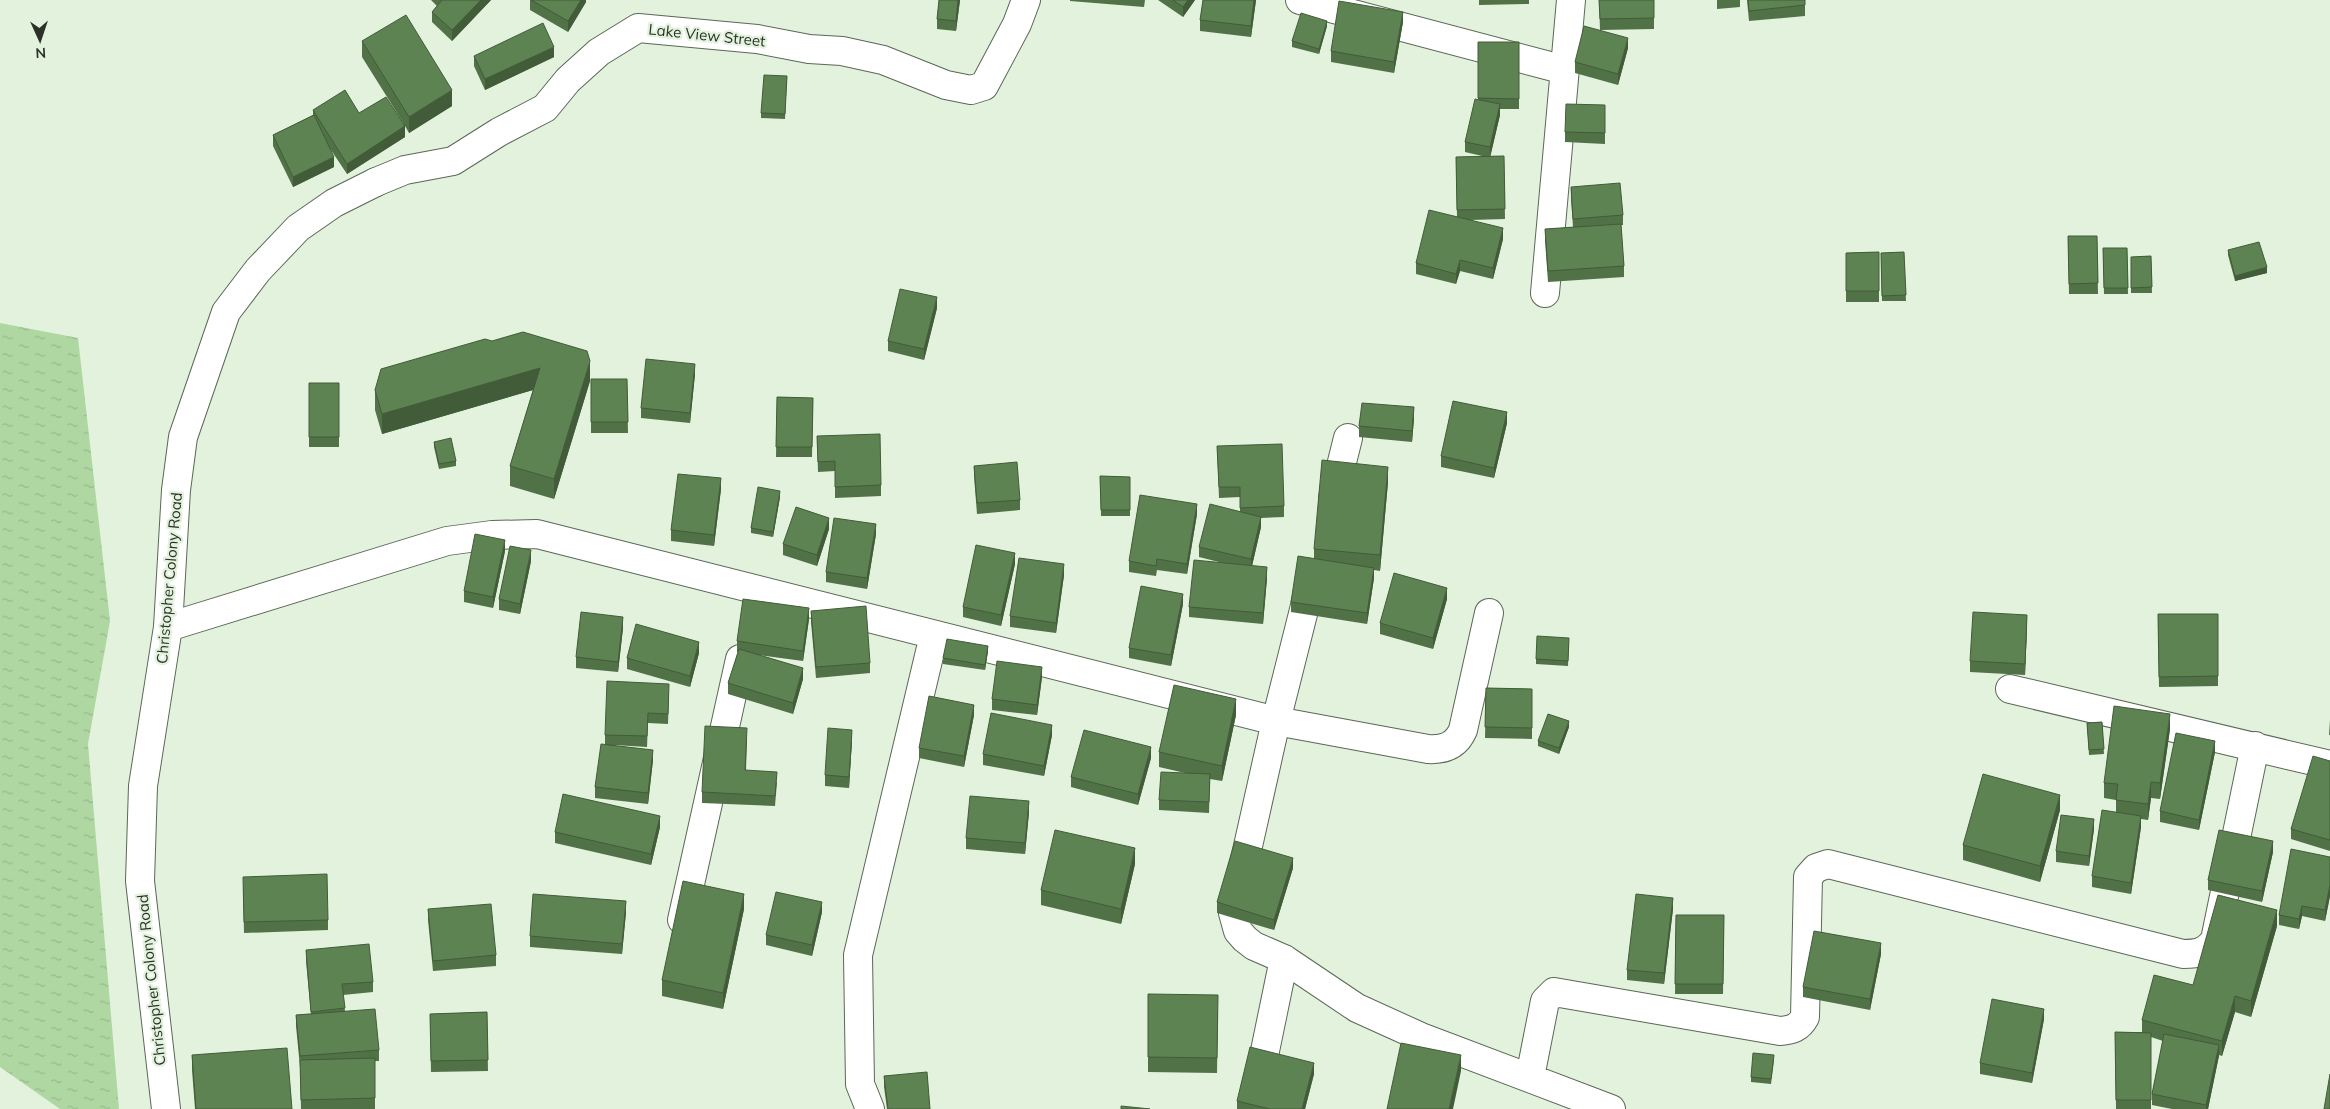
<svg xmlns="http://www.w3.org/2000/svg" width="2330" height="1109" font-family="Mulish,sans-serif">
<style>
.water{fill:url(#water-ripples)}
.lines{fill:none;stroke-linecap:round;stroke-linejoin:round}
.street-casing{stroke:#5a6856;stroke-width:30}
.secondary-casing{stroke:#5a6856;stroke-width:30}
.street{stroke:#fff;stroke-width:28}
.secondary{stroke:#fff;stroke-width:28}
.wall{fill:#517147}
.shaded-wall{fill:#425c39}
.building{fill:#5e8352;stroke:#425c39}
.labels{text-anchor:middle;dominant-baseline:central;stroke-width:4.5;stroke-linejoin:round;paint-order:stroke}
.street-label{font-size:15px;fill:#2b3129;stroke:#e2f2dd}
</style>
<defs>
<pattern id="water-ripples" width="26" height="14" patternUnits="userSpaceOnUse" patternTransform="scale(1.25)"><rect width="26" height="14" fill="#afd7a2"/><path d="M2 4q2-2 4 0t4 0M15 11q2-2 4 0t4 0" fill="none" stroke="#97b98c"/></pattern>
</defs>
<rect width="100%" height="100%" fill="#e2f2dd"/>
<path class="water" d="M0,323L78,338L110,621L88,744L119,1109H60L0,1067Z"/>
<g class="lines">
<defs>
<path id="street" d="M1300,0L1565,70
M376,182L405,170L453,161L499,132L545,108L568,80L599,52L638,28L757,39L809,49L842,51L883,60L946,85L971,90L984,86L1017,24L1026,0
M1545,293L1571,0
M1333,498L1348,438
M1312,578L1276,721L1428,749C1444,750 1456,746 1463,730L1489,613
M168,627L447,541L492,535L537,534L1276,721L1233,913L1238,931L1245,939L1254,946L1284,959L1357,1008L1421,1037L1611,1109
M2010,689L2330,765
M682,920L740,659
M1530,1077L1545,1001L1554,992L1780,1031C1792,1030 1799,1028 1805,1017L1808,877L1816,868L1828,864L2183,954C2198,954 2206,952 2215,940L2255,746
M870,1109L860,1084L858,955L934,635
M1253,1109L1284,959"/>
<path id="secondary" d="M166,1109L140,881L143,786L168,627L176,490L183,437L226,312L258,270L298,228L334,203L376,182"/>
</defs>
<use href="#street" class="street-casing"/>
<use href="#secondary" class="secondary-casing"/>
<use href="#street" class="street"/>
<use href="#secondary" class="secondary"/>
</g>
<path class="wall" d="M431,0H491L452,41L432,22V12L437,6Z
M530,0H586V2L568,32L530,10Z
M939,0H960L956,31L937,29V19Z
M1070,0H1145L1144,7L1070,1Z
M1158,0H1195L1183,17Z
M1203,0H1256L1251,37L1200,31V20Z
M1479,0H1529V4L1479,5Z
M1599,0H1654V29L1600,30Z
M1717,0H1740V7L1717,9Z
M1747,0H1805V16L1749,21Z
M1403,22L1394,73L1331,62V51Z
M1327,26L1319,54L1292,47V41Z
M362,41L452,106L409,133L405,126V137L347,174L329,147L334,167L293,187L273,146V135L313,115V110L404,124L362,57Z
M1478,42H1519V109H1500V115L1490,156H1504L1505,219L1470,220L1503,239L1493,279L1460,271L1456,284L1416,274V263L1457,217L1456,157L1482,156L1465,152V142L1478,99Z
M1628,48L1618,85L1575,73V62Z
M474,56L554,57L485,90L474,66Z
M787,76L785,119L761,118V113Z
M1605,105V144L1565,142V132Z
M1571,187L1623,215V225H1621L1624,266V277L1548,282L1545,240V229L1573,227L1571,198Z
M2068,236H2097L2098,294H2069Z
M2103,248H2127L2128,294H2104Z
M2228,250L2267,273L2235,281L2228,255Z
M1879,252V302H1846V253Z
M1904,252L1906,301H1882L1881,253Z
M2151,256L2152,293H2131V257Z
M937,308L924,360L888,351V341Z
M492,341L590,381L554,499L510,486V466L533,390L382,434L375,410V390Z
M695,374L690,423L641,418V408Z
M591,379H627L628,433H591Z
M309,383H339V447H309Z
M777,397L813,398L812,457H776Z
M1414,418L1412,442L1359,437V426Z
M1507,423L1494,478L1441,467V456Z
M817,436L881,485V496L835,498V471L818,472Z
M434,442L456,461V466L439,469L434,447Z
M1217,446L1284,506V517L1261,518V527L1252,566L1267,578L1263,624L1189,617V607L1223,563L1199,557V547L1240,511V497L1219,498Z
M974,466L1020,500V510L977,514L974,476Z
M1100,476L1130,477V516H1101Z
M1388,482L1380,571L1374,570V578L1367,624L1291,612V602L1314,559V549Z
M721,489L714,546L671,541V530Z
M780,497L773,537L751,533V528Z
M1197,514L1187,574L1157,570L1156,576L1129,572V561Z
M829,529L817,566L783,555V544Z
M876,534L867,589L826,582V572Z
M505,551L493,608L464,602V591Z
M531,561L520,614L499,610V599Z
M1015,564L1001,626L963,617V607Z
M1064,575L1056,633L1010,627V616Z
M1447,599L1433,649L1380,634V623Z
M1183,604L1171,666L1129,658V648Z
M811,611L870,663V673L816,678L811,622Z
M2158,614H2218V686L2159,687Z
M809,619L803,661L758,655L803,679L793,714L728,694V683L738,652H737V641Z
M2027,626L2025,675L1970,672V661Z
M623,628L618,672L576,668V657Z
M1569,643L1568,666L1536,664V659Z
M988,651L985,670L943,664V658Z
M699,653L690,687L627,669V658Z
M1042,677L1037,715L992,710V699Z
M1486,688L1532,689V739L1485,738Z
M669,694L668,724L648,723L647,747L614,745L653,760L648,804L595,798V787L605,744V735Z
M974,715L964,767L919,758V748Z
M1236,715L1222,781L1210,779L1209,813L1159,810V800L1185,773L1159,767V752Z
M2330,720V735H2329Z
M2102,722L2104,754L2089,755L2087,723Z
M1569,727L1559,754L1538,746V741Z
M2170,729L2160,799L2151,798L2148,820L2141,819V827L2131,894L2092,887V876L2116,812V800L2104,798V783Z
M1052,735L1044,776L983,765V754Z
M747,739L746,770L777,782L775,806L702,803V792Z
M852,740L849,788L825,786V775Z
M2215,752L2199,830L2160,822V811Z
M1151,758L1138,805L1071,787V777Z
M2330,761V851L2291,839V829Z
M2060,810L2040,882L1963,860V845Z
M1029,812L1025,854L966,849V838Z
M660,827L651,865L555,843V832Z
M2094,829L2089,866L2056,862V851Z
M2273,852L2262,902L2208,890V880Z
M2330,857V896L2325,921L2302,916L2299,929L2279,925V915Z
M1135,864L1121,924L1041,905V890Z
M1293,868L1274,930L1217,913V902Z
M243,887L328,920V930L244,933Z
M428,909L496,955V966L433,971L428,920Z
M744,909L723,1009L662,996V980Z
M1673,909L1664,984L1627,980V970Z
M626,912L622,954L530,947V936Z
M822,912L812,956L766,945V935Z
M1676,915H1724L1723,994H1675Z
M2277,926L2251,1017L2235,1012L2222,1056L2219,1055L2208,1109H2172L2152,1105V1094L2163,1041L2151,1037V1109H2116L2115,1032H2142V1020L2193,985Z
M306,950L373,982V992L343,995L345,1011L379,1050V1061H375V1109H301L300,1067L296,1026V1015L311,1014L306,961Z
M1881,954L1870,1010L1803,997V987Z
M1148,994L1218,1011L1217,1073L1148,1072Z
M487,1012L488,1071L431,1072L430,1014Z
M2044,1019L2032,1083L1980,1074V1063Z
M192,1055L292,1109H195L192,1070Z
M1774,1060L1771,1084L1751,1082V1077Z
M1314,1074L1305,1109H1237V1101Z
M884,1076L930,1109H887L884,1087Z"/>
<path class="shaded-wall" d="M481,0H491L452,41V30Z
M581,0H586V2L568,32V21Z
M958,0H960L956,31V21Z
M1188,0H1195L1183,17V7Z
M1254,0H1256L1251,37V26Z
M1403,12V22L1394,73V62Z
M1327,21V26L1319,54V49Z
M1628,38V48L1618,85V74Z
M554,47V57L485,90V79Z
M452,90V106L409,133V117Z
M1500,104V115L1490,158V147Z
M405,126V137L347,174V164Z
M334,157V167L293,187V177Z
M1503,228V239L1493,279V268Z
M1460,260V271L1456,284V274Z
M2267,267V273L2235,281V276Z
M937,297V308L924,360V349Z
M590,361V381L554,499V479Z
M695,364V374L690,423V413Z
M540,368V388L382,434V414Z
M1414,407V418L1412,442V431Z
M1507,412V423L1494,478V468Z
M1388,467V482L1380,571V555Z
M721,478V489L714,546V535Z
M780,491V497L773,537V532Z
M1197,504V514L1187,574V564Z
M1261,517V527L1251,570V559Z
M829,518V529L817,566V555Z
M876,524V534L867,589V578Z
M505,540V551L493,608V597Z
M531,550V561L520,614V604Z
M1015,553V564L1001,626V615Z
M1064,564V575L1056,633V623Z
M1267,567V578L1263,624V613Z
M1374,568V578L1367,624V613Z
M1447,588V599L1433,649V638Z
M1183,594V604L1171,666V655Z
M809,608V619L803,661V651Z
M2027,615V626L2025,675V664Z
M623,617V628L618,672V662Z
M699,642V653L690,687V676Z
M988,646V651L985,670V665Z
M1042,667V677L1037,715V705Z
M803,668V679L793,714V703Z
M1236,699V715L1222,781V766Z
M974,705V715L964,767V756Z
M2170,714V729L2160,799V783Z
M1569,721V727L1559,754V748Z
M1052,725V735L1044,776V766Z
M852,730V740L849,788V777Z
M2215,741V752L2199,830V820Z
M1151,747V758L1138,805V794Z
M653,750V760L648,804V793Z
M2151,782V798L2148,820V804Z
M2060,795V810L2040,882V866Z
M1029,801V812L1025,854V843Z
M660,816V827L651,865V854Z
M2141,816V827L2131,894V883Z
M2094,819V829L2089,866V856Z
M2273,841V852L2262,902V891Z
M1135,848V864L1121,924V909Z
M1293,858V868L1274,930V920Z
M2330,885V896L2325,921V910Z
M744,894V909L723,1009V993Z
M1673,898V909L1664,984V973Z
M626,901V912L622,954V944Z
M822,902V912L812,956V945Z
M2302,906V916L2299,929V919Z
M2277,910V926L2251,1017V1001Z
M1881,943V954L1870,1010V999Z
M2235,996V1012L2222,1056V1041Z
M2044,1009V1019L2032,1083V1073Z
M2219,1045V1056L2208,1109H2206V1105Z
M1461,1055V1071L1453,1109H1449Z
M1314,1063V1074L1305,1109H1302Z"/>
<path class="building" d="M442,0H481L452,30L432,12Z
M531,0H581L568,21Z
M939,0H958L956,21L937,19Z
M1173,0H1188L1183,7Z
M1203,0H1254L1251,26L1200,20Z
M1599,0H1654V18L1600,19Z
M1748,0H1805V5L1749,11Z
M1339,1L1403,12L1394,62L1331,51Z
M1301,13L1327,21L1319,49L1292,41Z
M406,15L452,90L409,117L362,41Z
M543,23L554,47L485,79L474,56Z
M1584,26L1628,38L1618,74L1575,62Z
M1478,42H1519V99L1478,98Z
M764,75L787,76L785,114L761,113Z
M345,90L359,113L386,97L405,126L347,164L313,110Z
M1475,99L1500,104L1490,147L1465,142Z
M1566,104L1605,105V133L1565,132Z
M314,115L334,157L293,177L273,135Z
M1504,156L1505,209L1457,210L1456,157Z
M1620,183L1623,215L1573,219L1571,187Z
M1429,210L1503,228L1493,268L1460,260L1456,274L1416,263Z
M1621,224L1624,266L1548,271L1545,229Z
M2068,236H2097L2098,283L2069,284Z
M2259,242L2267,267L2235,276L2228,250Z
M2103,248H2127L2128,288H2104Z
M1879,252V291H1846V253Z
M1904,252L1906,295L1882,296L1881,253Z
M2151,256L2152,287L2131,288V257Z
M900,289L937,297L924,349L888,341Z
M523,332L587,351L590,361L554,479L510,466L540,368L382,414L375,390L381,369L485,339L492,341Z
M646,359L695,364L690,413L641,408Z
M591,379H627L628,422H591Z
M309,383H339V437H309Z
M777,397L813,398L812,447H776Z
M1453,401L1507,412L1494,468L1441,456Z
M1362,403L1414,407L1412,431L1359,426Z
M880,434L881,485L835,487V461L818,462L817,436Z
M451,438L456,461L439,464L434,442Z
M1282,444L1284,506L1240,508V487H1219L1217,446Z
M1322,460L1388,467L1380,555L1314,549Z
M1017,462L1020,500L977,503L974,466Z
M678,474L721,478L714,535L671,530Z
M1100,476L1130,477V510H1101Z
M758,487L780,491L773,532L751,528Z
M1140,495L1197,504L1187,564L1157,559L1156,566L1129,561Z
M1210,504L1261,517L1251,559L1199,547Z
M796,507L829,518L817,555L783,544Z
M834,518L876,524L867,578L826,572Z
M475,534L505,540L493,597L464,591Z
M976,545L1015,553L1001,615L963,607Z
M510,546L531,550L520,604L499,599Z
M1298,556L1374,568L1367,613L1291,602Z
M1019,558L1064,564L1056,623L1010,616Z
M1194,560L1267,567L1263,613L1189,607Z
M1394,573L1447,588L1433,638L1380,623Z
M1141,586L1183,594L1171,655L1129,648Z
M743,599L809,608L803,651L737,641Z
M866,606L870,663L816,667L811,611Z
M581,612L623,617L618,662L576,657Z
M1973,612L2027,615L2025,664L1970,661Z
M2158,614H2218V676L2159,677Z
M636,624L699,642L690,676L627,658Z
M1537,636L1569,638L1568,661L1536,659Z
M947,639L988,646L985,665L943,658Z
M739,649L803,668L793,703L728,683Z
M997,661L1042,667L1037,705L992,699Z
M607,681L669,684L668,714L648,713L647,736L605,735Z
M1174,685L1236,699L1222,766L1159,752Z
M1486,688L1532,689V728L1485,727Z
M929,696L974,705L964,756L919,748Z
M2114,706L2170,714L2160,783L2151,782L2148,804L2116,800L2118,784L2104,783Z
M991,713L1052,725L1044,766L983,754Z
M1548,714L1569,721L1559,748L1538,741Z
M2102,722L2104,749L2089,750L2087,723Z
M705,726L747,728L745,770L777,772L775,796L702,792Z
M828,728L852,730L849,777L825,775Z
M1084,730L1151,747L1138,794L1071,777Z
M2176,733L2215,741L2199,820L2160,811Z
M601,744L653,750L648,793L595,787Z
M2313,756L2330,761V840L2291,829Z
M1161,772L1210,774L1209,802L1159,800Z
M1983,774L2060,795L2040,866L1963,845Z
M563,794L660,816L651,854L555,832Z
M970,796L1029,801L1025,843L966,838Z
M2102,810L2141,816L2131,883L2092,876Z
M2061,815L2094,819L2089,856L2056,851Z
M1055,830L1135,848L1121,909L1041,890Z
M2219,830L2273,841L2262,891L2208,880Z
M1235,841L1293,858L1274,920L1217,902Z
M2291,849L2330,857V885L2325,910L2302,906L2299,919L2279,915Z
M327,874L328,920L244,922L243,877Z
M683,881L744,894L723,993L662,980Z
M776,892L822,902L812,945L766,935Z
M533,894L626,901L622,944L530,936Z
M1636,894L1673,898L1664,973L1627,970Z
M2218,895L2277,910L2251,1001L2235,996L2222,1041L2142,1020L2154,975L2193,985Z
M491,904L496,955L433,961L428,909Z
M1676,915H1724L1723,984H1675Z
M1814,931L1881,943L1870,999L1803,987Z
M369,944L373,982L342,984L345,1008L311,1012L306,950Z
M1148,994L1218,995L1217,1058L1148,1057Z
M1992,999L2044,1009L2032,1073L1980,1063Z
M375,1009L379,1050L300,1056L296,1015Z
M487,1012L488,1060L431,1061L430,1014Z
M2115,1032L2151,1033V1100H2116Z
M2164,1034L2219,1045L2206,1105L2152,1094Z
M1401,1043L1461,1055L1449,1109H1387Z
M1250,1047L1314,1063L1302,1109H1270L1237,1101Z
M287,1048L292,1109H196L192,1055Z
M1753,1053L1774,1055L1771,1079L1751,1077Z
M375,1058V1098L301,1100L300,1060Z
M927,1072L930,1109H888L884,1076Z
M2330,1074V1109H2324Z
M1121,1106L1150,1109H1121Z"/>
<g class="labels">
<g class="street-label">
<text transform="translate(707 35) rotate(6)">Lake View Street</text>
<text transform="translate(169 578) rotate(-85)">Christopher Colony Road</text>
<text transform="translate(151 980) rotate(-96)">Christopher Colony Road</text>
</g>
</g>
<g transform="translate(40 40) rotate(177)" stroke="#e2f2dd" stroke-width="4" paint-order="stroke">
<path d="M0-4L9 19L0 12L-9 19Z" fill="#2b3129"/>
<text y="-8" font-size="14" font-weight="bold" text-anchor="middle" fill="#2b3129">N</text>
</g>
</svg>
